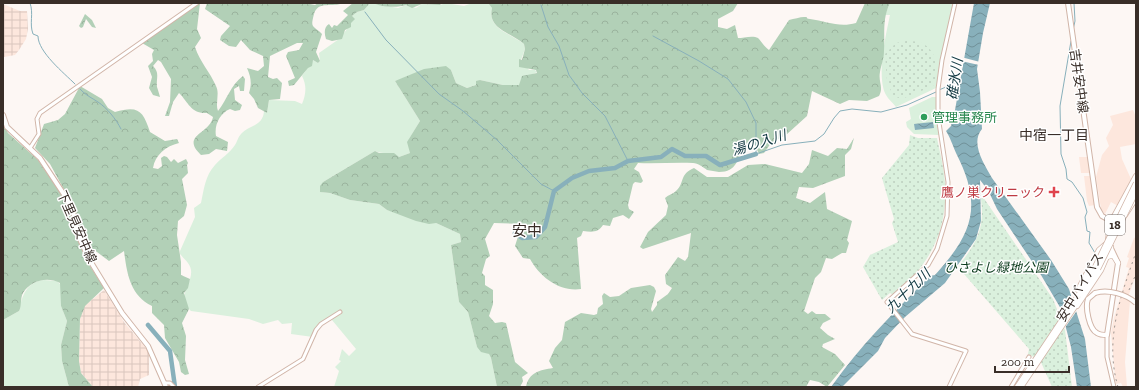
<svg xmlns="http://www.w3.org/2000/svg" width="1139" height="390" font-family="'Zilla Slab','Noto Sans JP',serif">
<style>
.built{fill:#fde7dd}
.industrial{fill:url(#industrial-grid)}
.grass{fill:#daf0dd}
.forest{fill:url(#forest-crowns)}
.park{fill:url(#park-dots)}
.water{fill:url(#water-waves)}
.pier{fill:#fdf7f4}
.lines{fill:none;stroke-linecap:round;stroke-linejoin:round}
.stream{stroke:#88b0bb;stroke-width:1}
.river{stroke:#88b0bb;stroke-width:4.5}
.minor-casing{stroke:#d1b5a8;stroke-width:5}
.major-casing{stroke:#d1b5a8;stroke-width:6}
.highway-casing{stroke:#d1b5a8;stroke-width:6}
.minor{stroke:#fff;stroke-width:3}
.major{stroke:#fff;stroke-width:4}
.highway{stroke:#fff;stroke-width:4.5}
.rail{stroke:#9e9691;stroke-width:1;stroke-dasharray:2 4;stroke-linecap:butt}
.major-bridge-casing{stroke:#d1b5a8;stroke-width:6;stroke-linecap:butt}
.highway-bridge-casing{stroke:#d1b5a8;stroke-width:6;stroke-linecap:butt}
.major-bridge{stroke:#fff;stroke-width:4}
.highway-bridge{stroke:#fff;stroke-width:4.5}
.leisure-dot{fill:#2e9e5b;stroke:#fff;stroke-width:1.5}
.health-dot{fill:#e0444e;stroke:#fff;stroke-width:1.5}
.labels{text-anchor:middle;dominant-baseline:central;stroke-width:3;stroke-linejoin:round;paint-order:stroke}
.shield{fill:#fff;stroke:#746d68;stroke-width:1}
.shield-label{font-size:12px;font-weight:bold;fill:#392e28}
.street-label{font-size:13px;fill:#392e28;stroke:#fff}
.leisure-label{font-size:13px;fill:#27864d;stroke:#fff;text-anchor:start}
.health-label{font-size:13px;fill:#be3a42;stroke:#fff;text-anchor:end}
.park-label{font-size:13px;font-style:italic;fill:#093a1a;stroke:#fff}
.water-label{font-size:14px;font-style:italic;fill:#113841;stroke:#fff}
.neighbourhood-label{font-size:14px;fill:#392e28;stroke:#fff}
.quarter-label{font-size:15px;fill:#392e28;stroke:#fff}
</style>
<defs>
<pattern id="industrial-grid" width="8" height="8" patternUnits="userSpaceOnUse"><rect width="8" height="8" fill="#fde7dd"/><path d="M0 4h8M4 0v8" fill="none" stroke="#dac6be"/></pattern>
<pattern id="forest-crowns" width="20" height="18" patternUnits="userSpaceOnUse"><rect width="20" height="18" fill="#b2d0b7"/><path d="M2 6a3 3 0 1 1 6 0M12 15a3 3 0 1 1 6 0" fill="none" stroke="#9ab39d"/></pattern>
<pattern id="park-dots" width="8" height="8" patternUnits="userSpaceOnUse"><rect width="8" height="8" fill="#daf0dd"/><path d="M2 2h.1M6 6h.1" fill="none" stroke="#bccebe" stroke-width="1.8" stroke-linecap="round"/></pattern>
<pattern id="water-waves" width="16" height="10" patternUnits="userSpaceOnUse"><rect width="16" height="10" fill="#88b0bb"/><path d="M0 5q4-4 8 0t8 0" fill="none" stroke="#709098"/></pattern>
</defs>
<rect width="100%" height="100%" fill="#fdf7f4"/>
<path class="built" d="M1133,110L1136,117V144L1120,147L1122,159L1131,179L1118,206L1111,202L1105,214L1101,209L1096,177L1102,155L1109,146L1106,138L1113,125L1110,116Z
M1079,157H1088L1090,173H1081Z
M1084,176H1091L1095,205L1089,206L1087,201Z
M1136,237V275L1127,300L1130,301L1125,362L1127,387H1123L1121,383L1116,384L1115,377L1111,333L1114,318L1129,268L1126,267L1129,258L1127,257L1134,238Z"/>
<path class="industrial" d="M3,4L20,11H27L28,29L26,39L19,50L15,55L4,57Z
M104,290L124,322L149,352V375L140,379L138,387H93L81,373L79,361L80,319L84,306Z"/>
<path class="grass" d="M370,3L398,8L406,5L416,8L422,4L440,5L446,3L464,6L472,3H488L492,8C487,29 510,33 524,44L525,49L521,60L529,70H535L537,72C530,77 521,73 520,85H503L480,80L476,85L467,88L456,83L451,70L395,81L420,121L409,139L410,153L399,157C389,151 384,155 375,151L323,182L321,192L330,193L350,200L379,204L387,210L436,223L460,234L461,242L451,245L459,302L468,312L477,347L489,354L491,358L497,387H334L339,371L335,367L341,361L339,360L342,349L349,356L356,349L332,320L321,324L315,332L316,337H313L291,334L292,323L282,324L278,320L263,324L249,319L191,311C175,297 193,284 191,270C190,263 184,259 180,254V251L195,217L194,208L201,203C204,189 205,176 215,165C221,158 230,153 235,145C237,142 238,137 241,134C248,125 263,127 264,111L267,113L269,100L295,101L302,104C306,94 307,86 302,76L313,60L318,63L320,61L319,53L339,39L348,28L352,16L357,12L364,10Z
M890,3H953L939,68L936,88L896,107C893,103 888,99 886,95C876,77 886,34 890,15H885Z
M932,97H937L939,135L914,134L907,127L906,122L911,119L909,108Z
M44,280L57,281L61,285V306L67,321L61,345L62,361L69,387H3V320L19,311C22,296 26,282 44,280Z"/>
<path class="forest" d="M198,3H200L197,29L201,38L195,47C200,62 210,72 216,86C220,94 215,103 218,111C228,98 230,86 243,76L245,79L244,91H240L239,86L234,89L235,100L242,105L240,110L235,111L230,109C220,113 214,125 216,136L228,142L227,151L216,149L209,154L201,155C180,135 210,134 213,117L207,113C191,114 189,103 179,93L173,102L169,116H165L170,102L171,79L161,62L158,60L153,66C160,73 156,78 157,87C158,90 159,93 160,97L153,95L149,88L152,77L148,66L153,61L152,54L154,50L142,43Z
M207,3H305L315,5L318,3H343C333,8 318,0 314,14C310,29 313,25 322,34L316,52L320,61L318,63L313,60L312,66L308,68L294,85L289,86L288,81L295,78L286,56L288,52L299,50L303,43H297L270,56L268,77L273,79L277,78L282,83L280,99L269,100L267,113L258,108L254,99L249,93C252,84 251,77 247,68L258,71L264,66L263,56L250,50L241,40L236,47L229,46L220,40L221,36L230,26L205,9Z
M353,3H370L364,10L357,12L352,16L355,19L351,23V27L345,30L342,39L332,41L326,39C324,33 324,27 329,24L332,28L334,25L337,26L348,15L343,11Z
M373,3H442L440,5L422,4L412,8L406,5C398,8 380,7 373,3Z
M488,3H738L733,11L718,19V27L727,29L735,25L738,38C743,38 753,35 758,38C762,42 764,47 769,50L789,20C794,19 800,17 804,17C810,17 804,18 810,19C826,21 839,28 856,23L865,3H890C882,19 885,34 884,51C884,59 881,65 880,72C878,82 884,87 879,96L867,101L849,100L840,104L812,91L807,116L786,135L771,143L764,153L759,154L753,141L743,145C738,159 737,172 719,172C715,171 711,171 707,170C703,167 698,163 693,163C675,162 656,164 638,163L634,169L639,172L643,181L641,183L635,182L633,184L628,205L629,209L634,212L629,219L623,215L613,218L610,226L603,225C598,233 592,232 583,231L581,236L577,238L581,289C559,292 540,277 530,259L523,258L515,246L522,224L494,223L485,239L490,256L486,259L482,273L485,276V285L493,290V304L489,316L495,323L502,322L506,323L515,362L528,373L522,377L523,381L520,387H497L491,358L489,354L481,352L477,347L468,312L459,302L451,245L461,242L460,234L436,223L429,224L416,221L387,210L379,204L350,200L330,193L320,192V186L323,182L375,151L379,153H394L399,157L410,153L407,142L420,121L395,81L424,69L446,66L451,70L456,83L467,88L476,85V81L480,80L503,85H519L522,76L537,73L536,70L519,67V59L522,60L525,49L524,44C510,32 487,29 492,8Z
M85,14L92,20L96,28L92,27L86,19L83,27L81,28L79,26Z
M80,86L102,99L108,108L115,112C139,105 143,111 150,132L165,141L177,139L179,143C166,146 155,155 153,168L158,169L162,166L161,158L164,156L167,157L171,162L174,159L178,163L186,159L188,163L187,165L188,173L182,179L187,205L184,216L178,221L177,235L181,262V275L190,279L188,288L184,293L189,309L182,323L186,336L185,360L189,374L185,375L181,372L179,362L165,338L164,325L152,313V306C130,295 127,274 124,251L109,261L93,249L89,254L80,237L74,208L50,164L35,148L44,124L58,120L65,114Z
M3,123L8,133L38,160L69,205L77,238L87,261L104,288L85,306L80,319L79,361L81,373L93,387H69L62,361L61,345L67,321L61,306L60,283C47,276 30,281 23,293C20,298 22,306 19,311L3,320Z
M854,138L851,149L845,155V176L813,188L799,187L796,198L810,203L825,192L827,209L852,221L847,240L849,243L846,253H842L832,259L826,258L821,272L815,278L804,311L808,314L812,311L816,314H825L831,319L823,323L820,328L828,335L835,339L823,344L822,347L835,354L845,365L827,387L819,382L810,380L806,387H526C529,372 540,370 553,368L549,361L555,348L562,340L565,322L581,313L594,315L597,314L598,308L603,304L602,296L604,293L610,297L619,296L631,288L650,285L654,287L656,291L651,309L652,312L657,305V302L668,294L672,288L666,284L665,275L678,257L685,261L688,257L691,233L643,249L640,247L648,232L666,215L668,206L665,198C668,195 673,194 676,191C685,183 679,174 694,168L707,177H728L748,165L765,164L802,173L809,164L812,150L828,156L837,148L847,149Z"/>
<path class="park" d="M906,41C910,41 915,41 919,42C937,48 941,71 933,86L902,99L893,96L887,81L885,54L896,43Z
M910,135L918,138H937C940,153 944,168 945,183C948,231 930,265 893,295L890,293L882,300L863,267L870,255L898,242L892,223L894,219L882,178L909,145Z
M983,197L1053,299L1065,330L1072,387H1052L1040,360L1028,354L1029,349L964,274L959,265C977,243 985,227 981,199Z"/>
<path class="water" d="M974,3H990L983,33L977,69L980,92L982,129C970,143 984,164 992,178L1051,260L1069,289L1085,339L1091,387H1077L1071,347L1061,309L1041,275L997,209L988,190L980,180L981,221L976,239L945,283L905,317L885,338L878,351L842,387H831C860,346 895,311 930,276L935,275C973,233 983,206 956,153C953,146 950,137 946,131L951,126L955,110Z
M933,122L934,128L915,130L914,124Z"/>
<path class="pier" d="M961,57L980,62L979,65L961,61Z
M1073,293L1078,309L1064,329L1060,313Z"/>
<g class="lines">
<path class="stream" d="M30,3C34,14 29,23 33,34L38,36C38,52 64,73 75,84
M541,5L548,27L559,46L569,75L582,93L605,116L628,161
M365,12L386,40L439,94L463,111L497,140L541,184L554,191
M1073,30L1075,21L1074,3
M653,36L699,61L728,79L746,102L756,123V154L782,145L815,141L824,134L834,118L840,111L852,109L881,112L907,105L936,92
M1071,41L1060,106L1061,154L1066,169L1067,179L1072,182L1083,198L1087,212L1085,217L1087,231L1090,232L1089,243L1095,253
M80,89C85,95 92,98 98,102C107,108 116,119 121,129
M939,90L960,81"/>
<path class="river" d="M515,233L522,238L536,237L545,227L554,191L572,178L589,171L615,168L628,161L661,157L672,149L685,156H706L720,165L756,154
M148,325L170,351L175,387"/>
<defs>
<path id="minor" d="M30,148L39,134L37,119L40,113L197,3
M1107,335V357L1114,387
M165,383H170L174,387
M258,387L303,359L316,330L321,324L340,312
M949,387L966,351L912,334L887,302L928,265L937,249L947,216L948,182L938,116V89L942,60L955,3
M1011,387L1029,357"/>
<path id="major" d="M1068,3L1097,207L1102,216L1113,222L1109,233L1108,240
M3,115L7,127L40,158L65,196L73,212L79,237L89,259L122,313L148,346L166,387
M1095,293L1088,299C1085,307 1089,329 1097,333C1100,335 1104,335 1107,335L1118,263L1110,246"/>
<path id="highway" d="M1125,215L1136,198
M1111,222L1136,176
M1107,257L1113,255L1118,263
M1078,290L1099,250L1106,244
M1082,295L1098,269
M1077,306L1101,270L1111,247
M1017,387L1078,296L1095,267
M1021,387L1078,302"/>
</defs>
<use href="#minor" class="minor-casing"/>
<use href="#major" class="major-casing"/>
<use href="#highway" class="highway-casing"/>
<use href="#minor" class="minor"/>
<use href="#major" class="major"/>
<use href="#highway" class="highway"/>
<path class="rail" d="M1129,290L1136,274
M1118,387C1104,339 1121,296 1136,252"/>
<defs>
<path id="major-bridge" d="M1095,293C1108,289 1126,294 1136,303"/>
<path id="highway-bridge" d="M1095,267L1136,183
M1098,269L1136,192"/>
</defs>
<use href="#major-bridge" class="major-bridge-casing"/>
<use href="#highway-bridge" class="highway-bridge-casing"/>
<use href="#major-bridge" class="major-bridge"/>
<use href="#highway-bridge" class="highway-bridge"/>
</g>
<circle class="leisure-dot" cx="924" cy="117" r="4"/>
<path class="health-dot" d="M1052 186h4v4h4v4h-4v4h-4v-4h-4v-4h4z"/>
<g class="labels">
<rect class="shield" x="1105" y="215" width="20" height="20" rx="3"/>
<g class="shield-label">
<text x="1115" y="225">18</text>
</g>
<g class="street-label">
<text transform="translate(1079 81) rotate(82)">吉井安中線</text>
<text transform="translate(77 227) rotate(66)">下里見安中線</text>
<text transform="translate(1080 287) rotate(-59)">安中バイパス</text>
</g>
<g class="leisure-label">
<text x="932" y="117">管理事務所</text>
</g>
<g class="health-label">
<text x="1045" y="192">鷹ノ巣クリニック</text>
</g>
<g class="park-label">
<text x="996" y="267">ひさよし緑地公園</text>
</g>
<g class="water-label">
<text transform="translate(955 79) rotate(-82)">碓氷川</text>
<text transform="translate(759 143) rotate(-17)">湯の入川</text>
<text transform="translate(908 291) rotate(-44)">九十九川</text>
</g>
<g class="neighbourhood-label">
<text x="1054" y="135">中宿一丁目</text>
</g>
<g class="quarter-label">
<text x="527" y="231">安中</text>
</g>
</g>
<rect width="1139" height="390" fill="none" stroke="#392e28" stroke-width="8"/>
<path d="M995 366v6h74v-6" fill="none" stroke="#392e28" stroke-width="2"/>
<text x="1001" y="366" font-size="12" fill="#392e28" stroke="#ffffff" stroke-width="3" paint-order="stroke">200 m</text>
</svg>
